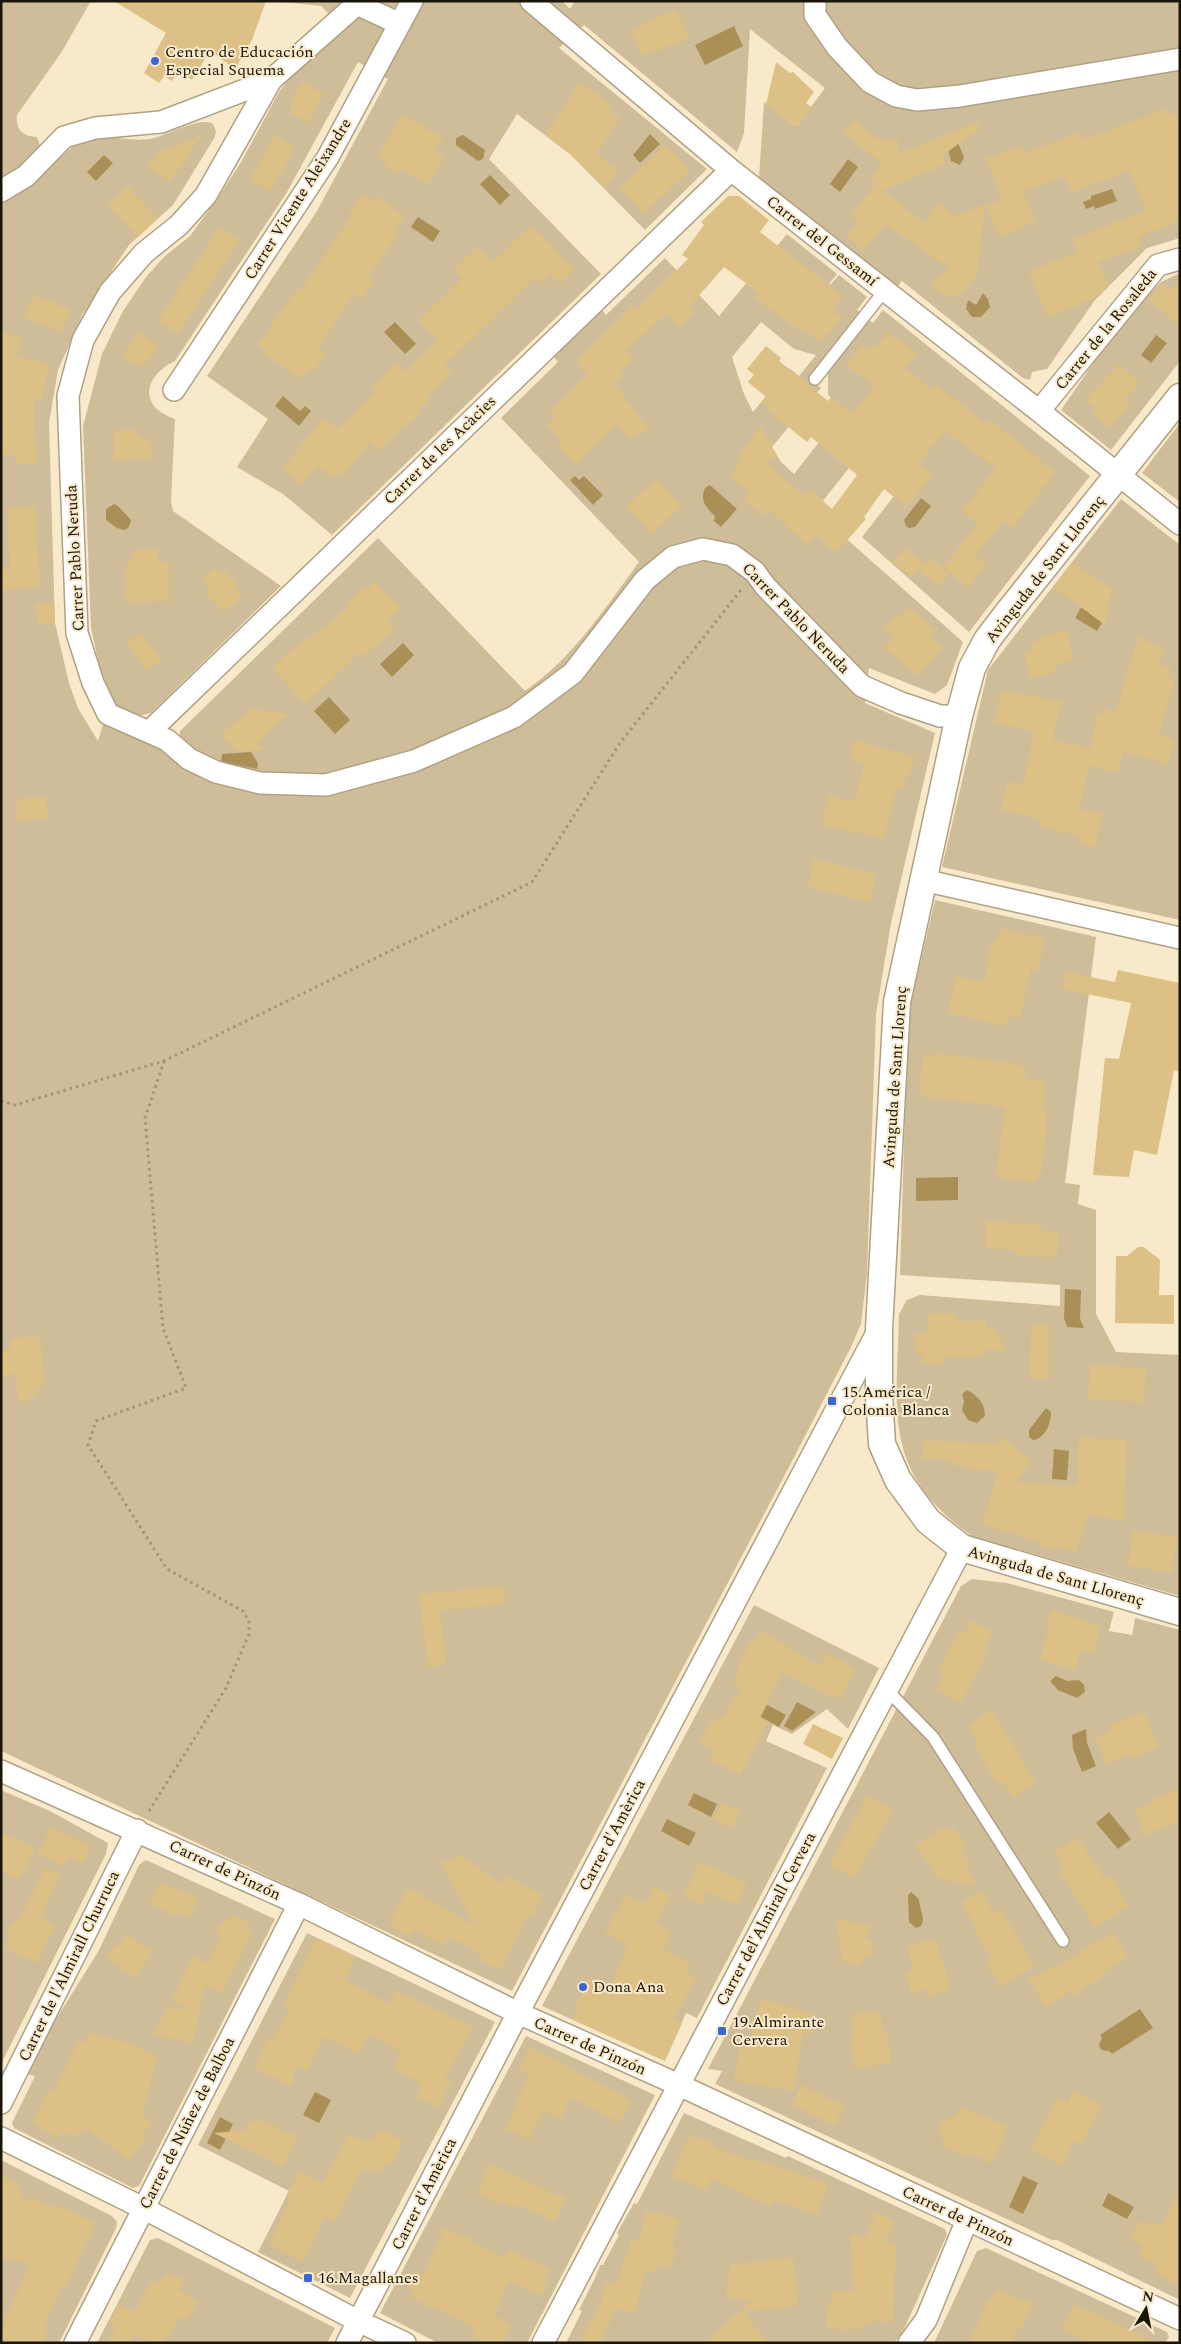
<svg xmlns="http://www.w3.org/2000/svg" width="1181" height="2344" font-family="Spectral,serif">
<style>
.green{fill:#cfbd99;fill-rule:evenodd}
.water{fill:#aa9056}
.building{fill:#dcc085}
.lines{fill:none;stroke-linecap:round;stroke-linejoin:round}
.service-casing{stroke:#afa183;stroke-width:14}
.minor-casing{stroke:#afa183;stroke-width:24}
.tertiary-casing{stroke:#afa183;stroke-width:29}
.path{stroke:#9f947c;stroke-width:3;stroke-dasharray:2.5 4;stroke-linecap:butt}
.service{stroke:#fff;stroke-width:11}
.minor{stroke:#fff;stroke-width:21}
.tertiary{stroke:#fff;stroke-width:26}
.poi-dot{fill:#3c65d6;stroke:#f8e9ca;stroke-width:2}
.labels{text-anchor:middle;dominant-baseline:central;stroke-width:4;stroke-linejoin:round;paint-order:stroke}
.poi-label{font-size:16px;fill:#1a1509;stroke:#f8e9ca;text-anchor:start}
.street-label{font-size:16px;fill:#1a1509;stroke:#f8e9ca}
</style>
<rect width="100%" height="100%" fill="#f8e9ca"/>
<path class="green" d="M1,1H91L61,53L17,115C15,129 23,137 37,137L48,168C61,159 72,143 88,139C109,134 130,142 150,139C167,136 199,116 213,124L216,131L215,137L173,205L129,245L83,314L58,370L49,423L55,623L69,683L78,708L98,741L105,718L180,741V731L378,538L525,691C573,658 605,608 639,562L501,418L558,362L554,357L602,310L606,315L665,258L719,316L787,234L837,274L829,284L830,285L839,275L867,297L857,310L861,313L811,380L821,388L772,447L781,462L794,474L845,409L828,395V366L867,319L873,323L883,310L1090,476L969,632L862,537L919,464L878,431L815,511L963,642L947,685L935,694L869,668L865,703L935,733L891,923L876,1014L867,1273L861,1324L851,1347L790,1465L512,1991L1,1751ZM761,322L794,349L816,355L799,376L789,368L753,412L744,394L732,357Z
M275,1H562L570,9L575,1H1180V238L1147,248L1095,300L1047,369L1032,372L1030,380L1023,378L902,281L893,292L759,178L764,102L796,127L825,88L750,29L744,133L737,152L584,25L559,48L707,169L645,230L571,155L517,114L489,159L601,274L332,535L283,494L237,467L268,419L207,376L317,211L388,79L358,62L287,192L175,361C143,376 138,407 175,419L171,502L173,511L281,586L151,713L134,717L117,709L100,670L91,627L83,426L102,354L123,311L146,277L164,257L190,236L219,196L240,164L279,92L295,71L345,30L321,6Z
M1180,273V361L1111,450L1061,410L1121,323L1161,282Z
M1180,423V502L1142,473Z
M1121,499L1180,545V920L942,867L988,670Z
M935,900L1096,937L1065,1183L1080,1185L1078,1204L1096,1210V1314L1116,1352L1180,1355V1596L972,1536C881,1472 897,1413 899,1314L907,1300L920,1295L1060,1306V1285L900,1275L908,1015Z
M972,1579L1007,1583L1114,1612L1109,1631L1132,1635L1135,1618L1180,1630V2300L1057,2240H1052L715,2084L722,2071L708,2069L961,1586Z
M754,1605L879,1668L848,1729L827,1709L792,1734L773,1725L766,1741L827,1768L697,2018L686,2013L665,2061L542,2006Z
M1,1790L50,1811L108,1843L106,1854L1,2064Z
M146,1860L275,1919L139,2186L133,2188L14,2128L12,2123L35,2076L21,2073L46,2023L53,2024L98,1952L139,1865Z
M307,1933L495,2022L350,2298L258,2252L289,2191L198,2145Z
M526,2036L655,2095L527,2343H438L380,2313Z
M684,2113L786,2158L788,2156L945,2229L947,2235L903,2331L894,2343H566L582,2311L579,2310L595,2278L600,2265H603L619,2235L617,2233L634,2203L637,2204Z
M1,2160L112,2216L117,2222L116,2228L59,2343H1Z
M158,2238L335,2328L327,2343H97L150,2240Z
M986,2248L1167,2332L1169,2337L1165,2343H934L977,2251Z"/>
<path class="water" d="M734,26L743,46L705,65L695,45Z
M650,134L660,144L640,163L633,155Z
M463,135L485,150L483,159L478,161L456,145V138Z
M956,138L964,157L960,165L951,161L948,149Z
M104,155L113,163L96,181L87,172Z
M848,159L858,167L840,192L830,184Z
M490,175L510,195L500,205L480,184Z
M1112,189L1117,201L1095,209L1094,206L1086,209L1083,202L1091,199V196Z
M418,217L440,231L433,242L411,227Z
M983,293L988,299L990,307L981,317H972L966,309L968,300L976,305Z
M395,322L416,344L405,354L384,332Z
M1156,335L1167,343L1151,363L1141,355Z
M283,396L300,411L305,406L311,411L299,426L275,406Z
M575,476L579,480L584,476L603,495L593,505L570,480Z
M710,485L737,509L721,527L714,521L715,516C705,507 700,500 705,488Z
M921,498L931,506L915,527L909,528L906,526L904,520Z
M114,504L118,506L131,520L129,527L125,530L117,528L106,520V509Z
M1082,606L1104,619L1097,631L1075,618Z
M403,643L414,655L392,677L380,664Z
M329,697L350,720L335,734L314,711Z
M251,752L258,763L257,769L221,762L222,754Z
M958,1177V1200L916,1201V1178Z
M1065,1289L1081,1290L1080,1319L1084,1328L1067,1327L1064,1318Z
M967,1390C978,1396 985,1403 985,1416L977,1423L968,1420L962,1410L964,1401L962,1394Z
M1046,1408L1051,1412C1051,1423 1045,1439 1033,1440L1029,1437V1430Z
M1054,1449L1069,1451L1067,1480L1052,1479Z
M1056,1676L1067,1681L1079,1680L1084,1685L1085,1692L1077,1698L1058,1690L1050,1681Z
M762,1702L786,1715L779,1727L756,1714Z
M797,1702L816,1712L792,1731L784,1726Z
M1086,1729L1087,1743L1096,1766L1082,1772L1073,1749L1072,1735Z
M694,1793L717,1804L711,1817L688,1805Z
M1109,1812L1131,1839L1118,1849L1096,1823Z
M667,1819L696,1833L689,1846L661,1831Z
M911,1892L919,1899C919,1908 926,1918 921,1926L916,1928L909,1922L908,1895Z
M1140,2009L1153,2028L1112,2054L1109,2051L1101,2050L1099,2044L1102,2038L1100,2035Z
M315,2092L331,2100L319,2123L303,2115Z
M220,2117L233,2124L220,2150L207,2143Z
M1023,2176L1038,2183L1023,2214L1009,2207Z
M1108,2193L1134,2207L1127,2219L1102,2206Z"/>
<path class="building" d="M114,1H266L252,40L235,69L210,51L192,80L178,71L172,81L164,76L159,83L144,73L166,33Z
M676,10L689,38L643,56L631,30Z
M776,62L790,73L793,72L814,92L806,103L811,107L796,127L766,104Z
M303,82L324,94L308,123L290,113L291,101Z
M580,83L612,104L608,110L620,118L597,154L617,171L604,188L571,155L546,135Z
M1165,109L1167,115L1175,112L1180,124V215L1171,225L1139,236L1143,246L1099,261L1109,286L1099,296L1048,317L1029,272L1077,252L1072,239L1146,211L1130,170L1071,193L1064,176L1023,191L1035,222L999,237L986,205L1002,200L986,159L1022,145L1025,153L1081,132L1084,140Z
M403,115L443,138L435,151L445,157L428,185L402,169L399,174L384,166L386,162L377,156Z
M854,119L882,142L898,139V154L977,122L980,129L943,155L946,164L883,190L869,179L882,163L844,133Z
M275,134L295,148L271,191L250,180Z
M200,137L171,181L148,166L157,152Z
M665,145L690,170L645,213L620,188Z
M875,184L924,223L939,201L953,216L985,205L977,276L957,297L944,295L931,284L949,268L885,224L864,251L847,237L858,222L851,216Z
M128,187L158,218L138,237L108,206Z
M362,194L373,201L376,196L405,216L395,231L398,233L368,278L374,281L362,299L354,294L318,348L326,354L314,371L309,368L302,379L265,354L267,351L258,345L298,288L301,290L352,215L349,212Z
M728,196H739L769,220L760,232L843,296L832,310L842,318L821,343L804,329L802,333L755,298L759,293L724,267L689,307L695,312L680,327L667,313L626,351L634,359L620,372L623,375L614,383L649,430L631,438L618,424L576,464L557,445L562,441L547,425L555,418L549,412L588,375L576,362L634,305L637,309L688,259L682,255L704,225L701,222Z
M532,225L575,270L560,284L550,274L542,283L536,277L444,366L452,374L428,397L430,399L419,410L421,413L408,426L405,424L379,451L370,442L343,475L339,472L333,478L318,466L302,485L282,469L324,417L337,429L376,392L371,387L397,363L406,372L438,341L418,321L462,279L453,270L477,247L493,262Z
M220,227L240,240L178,334L158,321Z
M1180,280V327L1149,299L1163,283L1170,290Z
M34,294L70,310L61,332L24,317Z
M1,331L23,339L16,356L50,364L41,400L34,399L36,464H17V455L3,456Z
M138,332L158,345L143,367L121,358Z
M888,332L917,353L906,368L932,391L936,385L987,424L990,420L1055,472L1013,528L1003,521L975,556L987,564L969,588L943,567L978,524L962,511L996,468L945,431L919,463L933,474L907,507L884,489L864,517L866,519L836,553L816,535L808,546L769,509L763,516L744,501L750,493L730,476L739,465V454L761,426L777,456L766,462L804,496L810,489L832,509L857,475L811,437L807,442L767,410L769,407L762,401L766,397L748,382L754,375L747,369L766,346L781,358L779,361L828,401L831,397L852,414L875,386L847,366L862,345L869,350L873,345L876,347Z
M1119,364L1140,383L1125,399L1131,405L1109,429L1091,411L1094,408L1085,400Z
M138,430L139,437H145L151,442V458L114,460L113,431Z
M656,479L681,506L652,534L626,506Z
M35,507L40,585L1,591V569L10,568L7,508Z
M905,548L923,564L911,578L893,561Z
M135,550H158V562H169V601L125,602V568Z
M930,558L949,573L939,586L919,572Z
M1072,563L1112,588L1105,625L1054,587Z
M215,567L221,574L224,571L239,586L235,589L243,596L224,612L206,595L211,590L201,580Z
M375,582L400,608L388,620L395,628L364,656L360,652L306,704L272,668L297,645L306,638L308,640L322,627L324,630L349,606L347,604L365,586L368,589Z
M54,603L55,623L38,624L36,604Z
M908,607L937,631L931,638L943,647L919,676L884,648L893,637L883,630L895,614L899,618Z
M1067,631L1074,660L1054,665L1056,672L1030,678L1024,653L1032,651L1030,643L1042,640L1041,637Z
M141,633L162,660L146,671L127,642Z
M1139,636L1163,651L1159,664L1171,668L1168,678L1175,680L1159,735L1175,740L1167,764L1123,751L1118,772L1089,766L1079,809L1102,814L1095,847L1078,843L1080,836L1039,826L1041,819L1001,809L1008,782L1023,785L1034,731L994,723L1001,690L1061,702L1053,740L1091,748L1097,714L1101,715L1102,708L1115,713Z
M251,709L288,714L257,743L264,750L237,752L221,735Z
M854,740L915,757L910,775L907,774L903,789L897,787L884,839L822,824L829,796L854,802L865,763L850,759Z
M46,797L48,818L17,820L16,799Z
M814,859L876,874L870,902L808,887Z
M1000,928L1045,939L1038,971L1031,969L1020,1019L1008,1016L1006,1026L948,1013L956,976L985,982L989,946L997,940Z
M1118,970L1180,983V1072L1174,1070L1157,1155L1134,1150L1129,1177L1093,1175L1105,1058L1119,1059L1131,1003L1062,989L1065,972L1115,982Z
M934,1053L1019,1064V1066L1026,1067L1025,1079L1046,1082L1042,1110L1047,1111L1045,1125H1047L1041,1175L1038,1174L1037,1182L996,1177L1005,1107L919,1096L923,1054L934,1056Z
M986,1221L1041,1225V1231L1058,1232L1057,1257L1016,1255V1250L985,1248Z
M1138,1247H1144L1160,1260L1159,1295H1174V1324L1115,1323L1116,1256H1127Z
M928,1313L957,1314V1321H986V1328L995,1329L1006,1350H985V1357H944V1364L924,1363V1354H915V1333H927Z
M1031,1325H1049V1378H1030Z
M40,1335L44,1380L41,1388L29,1400L18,1402L15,1374L1,1377V1355L11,1346V1339Z
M1090,1365L1146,1368L1144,1402L1088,1399Z
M999,1436L1031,1461L1015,1482L1077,1486L1079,1438L1127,1440L1124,1522L1088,1514L1077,1552L1058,1547L1057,1550L1040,1545L1041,1542L982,1525L998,1471L967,1469V1466L952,1465V1460L922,1458L924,1440L999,1444Z
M1133,1531L1177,1537L1172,1572L1128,1566Z
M504,1586L506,1604L440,1610L446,1664L428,1667L419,1594Z
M1052,1609L1100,1627L1093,1653L1081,1650L1075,1670L1040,1660L1049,1628L1047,1625Z
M971,1621L993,1632L983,1650L988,1652L961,1702L936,1689L943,1676L938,1672L959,1632L964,1635Z
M761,1631L820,1666L826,1653L856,1669L841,1697L837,1695L834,1699L783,1673L760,1718L768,1722L740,1775L709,1759L714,1750L700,1743L712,1720L716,1723L720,1715L723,1717L741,1688L733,1683L738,1675L736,1674L739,1667H737L749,1645L754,1639L756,1641Z
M991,1710L1036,1783L1013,1797L1003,1782L997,1783L974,1744L978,1742L968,1725Z
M1144,1712L1158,1747L1133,1758L1130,1754L1106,1764L1095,1737L1110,1731L1108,1726Z
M813,1724L843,1738L832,1759L803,1744Z
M1180,1788V1821L1145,1835L1135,1810L1154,1802L1153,1799Z
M867,1796L893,1810L855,1878L830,1865Z
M722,1802L741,1811L732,1828L713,1819Z
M946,1826L948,1830L953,1827L967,1847L961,1850L972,1865L966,1868L977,1885L939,1879L916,1845Z
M51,1827L91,1846L83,1863L69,1857L64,1867L38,1854Z
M1,1832L36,1848L19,1880L1,1871Z
M1077,1837L1105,1880L1110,1875L1129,1906L1095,1927L1059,1871L1064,1868L1054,1852Z
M459,1855L503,1884L507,1876L543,1895L533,1915L529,1913L500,1970L478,1959L481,1954L449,1937L444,1946L415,1930L408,1936L391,1927L393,1923L391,1921L408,1888L475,1925L441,1864Z
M699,1862L747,1883L737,1905L707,1891L702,1905L684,1897Z
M46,1868L60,1875L40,1918L55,1926L37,1963L6,1948L10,1925L20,1918Z
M161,1882L198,1898L189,1918L178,1912L176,1916L149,1903Z
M655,1887L671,1896L656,1923L672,1932L663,1950L691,1963L686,1972L696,1978L674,2019L682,2023L665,2061L573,2020L577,2011L574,2010L589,1977L609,1987L627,1950L624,1949L626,1944L605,1933L626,1894L645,1904Z
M981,1891L994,1913L1000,1909L1035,1965L1001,1987L986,1964L992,1960L974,1931L977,1929L961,1903Z
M233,1915L250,1923L247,1929L253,1932L222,1994L205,1986L193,2043L153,2035L168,2007L188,2010L172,2000L194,1956L207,1963L221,1937L216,1929Z
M836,1919L869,1926L866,1938L871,1939L873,1958L863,1956L861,1965L842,1961Z
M1113,1932L1128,1957L1102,1973L1104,1976L1074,1996L1071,1991L1046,2007L1028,1978L1059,1965Z
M126,1934L153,1951L136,1978L106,1959L116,1944L119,1945Z
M316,1938L356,1957L345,1980L390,2004L396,1991L473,2027L445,2078L451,2081L438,2108L416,2097L422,2084L393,2069L401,2052L369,2034L359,2054L324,2037L307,2071L297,2065L291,2086L254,2068L269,2037L273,2039L290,2008L284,2005Z
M935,1939L951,1989L929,1997L926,1989L912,1994L905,1972L914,1969L907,1947Z
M762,1999L815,2015L812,2035L803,2033L794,2091L734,2080L741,2036L750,2038Z
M880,2011L883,2031H887L891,2063L854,2068L850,2038L854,2037L850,2015Z
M88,2033L126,2042L157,2057L143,2116L152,2122L143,2134L147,2137L129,2161L87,2128L85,2132L81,2130L76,2138L63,2132L60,2138L32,2124L49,2089L54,2092L79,2041L85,2044Z
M529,2047L569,2066L568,2068L632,2100L620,2123L571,2097L561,2119L543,2111L530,2140L506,2129L529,2075L518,2070Z
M801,2085L844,2106L834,2125L792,2105Z
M1073,2091L1101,2105L1081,2145L1074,2141L1061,2165L1031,2150L1057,2097L1068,2103Z
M961,2106L1008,2127L991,2163L968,2152L966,2157L942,2146L944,2142L939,2133L941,2123L957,2115Z
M260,2119L297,2137L283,2167L214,2133L246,2130L251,2120L257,2123Z
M379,2129L403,2141L392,2163L384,2165L380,2172L372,2168L370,2172L363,2168L335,2221L325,2216L304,2261L269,2245L291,2198L286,2196L300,2171L323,2183L349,2134L367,2143L370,2138L373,2140Z
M690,2134L715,2144L714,2147L753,2162L754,2159L828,2183L818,2215L775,2200L772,2206L711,2179L706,2190L672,2176Z
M490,2164L549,2191L548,2193L567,2196L555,2221L517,2204L515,2208L500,2200L498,2204L477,2194Z
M1,2174L17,2183L25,2202L34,2198L57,2209L59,2205L96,2223L65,2287L62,2286L44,2324L49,2326L41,2343H1V2329L30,2263L1,2258Z
M1180,2191V2286L1154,2272L1158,2266L1138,2254L1142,2246L1129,2239L1139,2221L1147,2225L1150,2220L1161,2226Z
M646,2211L679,2219L672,2250L677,2251L670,2268L658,2265L655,2273L645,2271L636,2313L617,2309L600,2343H580L602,2301L605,2282L616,2285L632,2239L639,2241Z
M877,2212L895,2221L886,2240L896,2244L893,2322L871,2321V2325L862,2324V2329L852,2328L851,2330L826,2328L827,2304L831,2305V2291H853L850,2234L866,2237Z
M445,2228L469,2239L504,2259L508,2250L550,2269L544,2282L547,2285L541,2296L509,2281L494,2316L512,2324L503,2343H487L472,2336L476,2328L412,2298L414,2294L409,2291L417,2272L423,2275Z
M793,2257L798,2305L742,2312L769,2343H706L752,2300L726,2297L730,2265Z
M170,2273L184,2280L179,2290L197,2302L188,2320L181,2317L162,2343H155L134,2334L129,2343H108L116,2326L110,2324L118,2305L135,2312L151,2281L156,2283Z
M997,2289L1032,2304L1021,2329L1018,2328L1011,2343H969L989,2300L992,2301Z
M1074,2304L1099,2315L1158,2343H1091L1062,2330Z"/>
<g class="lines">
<defs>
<path id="service" d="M815,379L885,290
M887,1690L933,1737L1063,1941"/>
<path id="minor" d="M531,1L731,170L1039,411L1180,524
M815,1V15L837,47L870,82L896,96L917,100L960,96L1180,59
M271,80L206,195L179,225L144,253L110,292L83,340L68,396L77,633L93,683L108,714L167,740L189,759L216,772L260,783L326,785L414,761L514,717L573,673L645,580L673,557L703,549L732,555L755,572L765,586L862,686L901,703L940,716H959
M1,191L26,176L64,137L95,128L161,122L271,80L357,4L400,24
M174,390L328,157L412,1
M1039,411L1158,265L1180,259
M150,731L731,170
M923,880L1180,938
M1,1771L299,1904L518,2013L679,2085L1180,2319
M1,2103L137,1830
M1,2138L143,2208L358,2321L405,2343
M75,2343L299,1904
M347,2343L518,2013L879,1329
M543,2343L962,1548
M909,2343L926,2320L967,2220"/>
<path id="tertiary" d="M1180,397L1006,615L987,640L972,668L959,716L897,1002L879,1329V1395L882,1444L898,1480L928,1521L962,1548L1180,1612"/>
</defs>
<use href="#service" class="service-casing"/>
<use href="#minor" class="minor-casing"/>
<use href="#tertiary" class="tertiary-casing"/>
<path class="path" d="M1,1101L15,1105L164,1061L532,882L620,743L741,590
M149,1811L226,1688L249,1634V1621L243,1611L167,1569L88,1445L96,1421L186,1388L163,1328L145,1118L164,1061"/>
<use href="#service" class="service"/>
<use href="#minor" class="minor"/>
<use href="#tertiary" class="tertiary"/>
</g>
<g class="poi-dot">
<circle cx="155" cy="61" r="5"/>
<rect x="827" y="1396" width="10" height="10" rx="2.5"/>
<circle cx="583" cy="1987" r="5"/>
<rect x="717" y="2026" width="10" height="10" rx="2.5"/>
<rect x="303" y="2273" width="10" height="10" rx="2.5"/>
</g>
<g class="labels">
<g class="poi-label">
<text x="165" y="52">Centro de Educación<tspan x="165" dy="18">Especial Squema</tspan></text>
<text x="842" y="1392">15.América /<tspan x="842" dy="18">Colonia Blanca</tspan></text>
<text x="593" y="1987">Dona Ana</text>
<text x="732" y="2022">19.Almirante<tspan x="732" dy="18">Cervera</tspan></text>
<text x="318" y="2278">16.Magallanes</text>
</g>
<g class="street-label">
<text transform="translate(298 199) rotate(-58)">Carrer Vicente Aleixandre</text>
<text transform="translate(822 241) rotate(38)">Carrer del Gessamí</text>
<text transform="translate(1106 329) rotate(-51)">Carrer de la Rosaleda</text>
<text transform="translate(440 450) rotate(-44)">Carrer de les Acàcies</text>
<text transform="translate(75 558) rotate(-93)">Carrer Pablo Neruda</text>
<text transform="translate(1045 569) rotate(-52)">Avinguda de Sant Llorenç</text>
<text transform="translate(796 618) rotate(46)">Carrer Pablo Neruda</text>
<text transform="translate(895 1077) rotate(-86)">Avinguda de Sant Llorenç</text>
<text transform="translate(1056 1576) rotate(16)">Avinguda de Sant Llorenç</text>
<text transform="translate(612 1835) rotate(-62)">Carrer d'Amèrica</text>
<text transform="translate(225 1870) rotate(25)">Carrer de Pinzón</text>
<text transform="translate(766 1919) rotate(-62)">Carrer del'Almirall Cervera</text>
<text transform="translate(69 1966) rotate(-64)">Carrer de l'Almirall Churruca</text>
<text transform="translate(590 2046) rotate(24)">Carrer de Pinzón</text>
<text transform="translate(187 2123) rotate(-63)">Carrer de Núñez de Balboa</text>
<text transform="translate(424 2194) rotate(-63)">Carrer d'Amèrica</text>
<text transform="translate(958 2216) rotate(25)">Carrer de Pinzón</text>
</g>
</g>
<rect width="1181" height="2344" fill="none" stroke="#1a1509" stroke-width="5"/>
<g transform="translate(1146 2309) rotate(10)" stroke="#f8e9ca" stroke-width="4" paint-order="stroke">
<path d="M0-4L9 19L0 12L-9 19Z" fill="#1a1509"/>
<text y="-8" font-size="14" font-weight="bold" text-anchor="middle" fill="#1a1509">N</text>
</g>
</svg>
